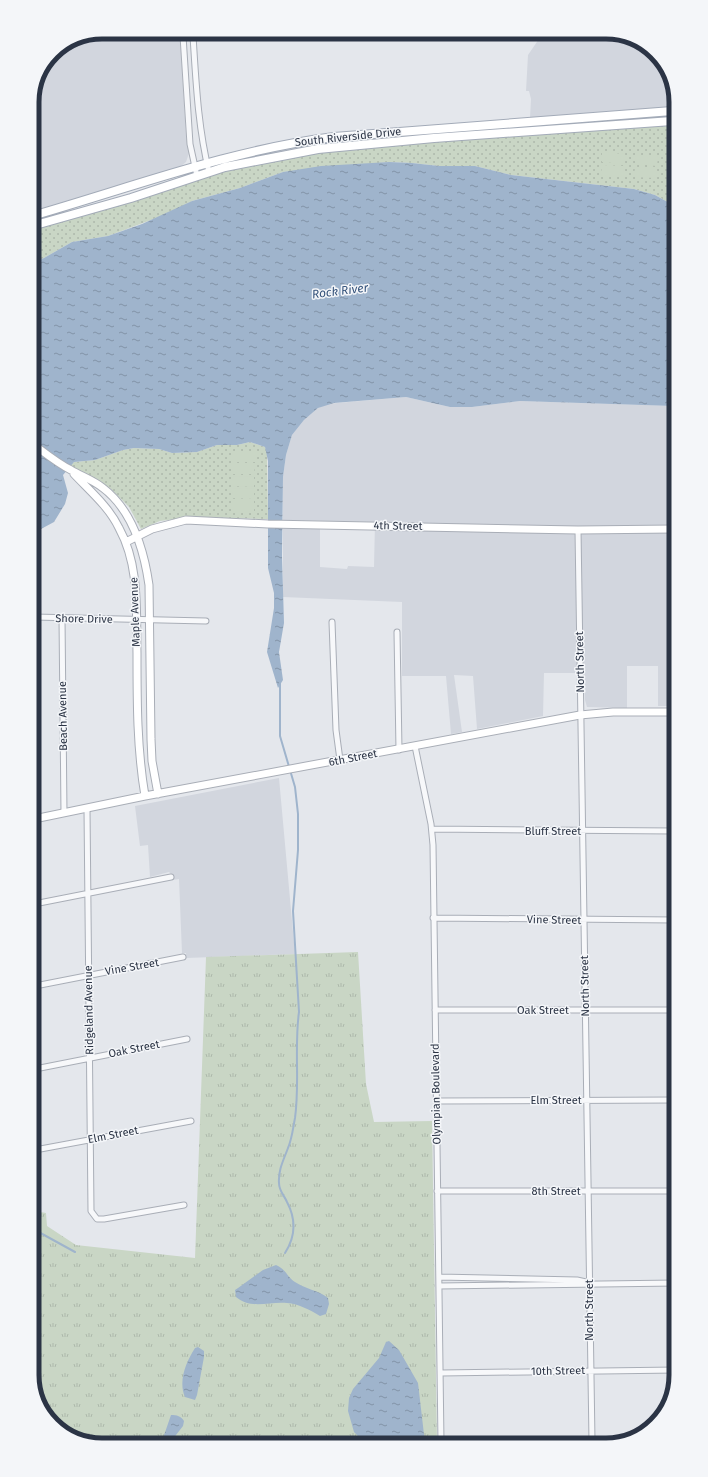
<svg xmlns="http://www.w3.org/2000/svg" width="708" height="1477" font-family="'Fira Sans',sans-serif">
<style>
.built{fill:#d2d6de}
.grass{fill:url(#grass-tufts)}
.park{fill:url(#park-dots)}
.pitch{fill:#c9d6c5}
.water{fill:url(#water-ripples)}
.lines{fill:none;stroke-linecap:round;stroke-linejoin:round}
.stream{stroke:#9fb4cc;stroke-width:2}
.street-casing{stroke:#a9aeb7;stroke-width:7}
.secondary-casing{stroke:#a9aeb7;stroke-width:9}
.primary-casing{stroke:#a3abb8;stroke-width:10}
.street{stroke:#f7f8fa;stroke-width:5}
.secondary{stroke:#fff;stroke-width:7}
.primary{stroke:#fff;stroke-width:8}
.labels{text-anchor:middle;dominant-baseline:central;stroke-width:3;stroke-linejoin:round;paint-order:stroke}
.street-label{font-size:11px;fill:#2b3445;stroke:#f4f6f9}
.water-label{font-size:12px;font-style:italic;fill:#34527a;stroke:#f4f6f9}
.rim{fill:none;stroke:#2b3445;stroke-width:5}
</style>
<defs>
<pattern id="grass-tufts" width="24" height="20" patternUnits="userSpaceOnUse"><rect width="24" height="20" fill="#c9d6c5"/><path d="M3 7l-1-3M5 7V3M7 7l1-3M15 17l-1-3M17 17v-4M19 17l1-3" fill="none" stroke="#adb8ab"/></pattern>
<pattern id="park-dots" width="8" height="8" patternUnits="userSpaceOnUse"><rect width="8" height="8" fill="#c9d6c5"/><path d="M2 2h.1M6 6h.1" fill="none" stroke="#adb8ab" stroke-width="1.8" stroke-linecap="round"/></pattern>
<pattern id="water-ripples" width="26" height="14" patternUnits="userSpaceOnUse"><rect width="26" height="14" fill="#9fb4cc"/><path d="M2 4q2-2 4 0t4 0M15 11q2-2 4 0t4 0" fill="none" stroke="#8293a7"/></pattern>
</defs>
<rect width="100%" height="100%" fill="#e4e7ec"/>
<path class="built" d="M611,32L649,47L672,79V107L530,118L531,99L529,91H526L528,55L543,33Z
M180,36L186,135L189,153L186,162L180,167L32,212V98L53,52L75,37Z
M406,397L450,407H472L520,401L673,406L674,665H671V706H658V666H627V708L587,707L585,700L584,673H544L543,716L477,729L473,676L454,675L462,732L451,734L446,676H402V602L283,597V529H320V567L347,569L348,566L374,567L375,522L283,520V477L286,455L292,435L304,420L318,408L326,404Z
M279,778L295,954L186,958V953H182L179,879L172,880L171,874L169,872L150,877L148,845L140,846L135,806Z"/>
<path class="grass" d="M358,952L366,1084L374,1122L432,1121L437,1443L97,1445L60,1431L36,1398L35,1211L46,1213L47,1226L76,1245L195,1258L206,957Z"/>
<path class="park" d="M672,125L673,205L655,195L634,189L511,175L475,166H439L412,163L389,162L283,172L240,188L192,201L167,214L108,236L72,242L44,258L33,263V230L233,169L295,156L342,149Z
M250,442L265,447L267,451L268,519L193,517L160,521L141,529L129,507L111,489L70,465L74,462L95,460L123,450L134,448L159,449L172,453L197,452L217,445H237Z"/>
<path class="pitch" d="M602,152L624,154V164L602,162Z
M636,155L658,156L657,166L635,164Z
M602,165L624,166L623,176L601,175Z
M635,167L657,168L656,178L634,177Z
M233,452H255V462H233Z
M233,464H255L254,474H233Z
M233,476L254,477V487L233,486Z
M233,488L254,489V499L232,498Z
M232,501H254V511H232Z"/>
<path class="water" d="M389,162L412,163L439,166H475L511,175L634,189L655,195L673,205V406L520,401L472,407H450L406,397L334,403L318,408L304,420L292,435L286,455L283,477L282,556L284,623L279,652L283,680L278,688L267,652L274,608V593L268,568V461L265,447L250,442L237,445H217L197,452L172,453L159,449L134,448L123,450L95,460L74,462L63,475L68,493L65,504L54,522L41,529L33,536V263L44,258L72,242L108,236L142,224L192,201L240,188L283,172L321,166Z
M276,1265C286,1269 287,1277 295,1282C305,1289 318,1290 328,1298L329,1304L326,1314L320,1316C310,1310 299,1304 287,1303C270,1301 251,1310 236,1297L235,1290L238,1288L263,1270Z
M389,1341L399,1350L418,1383L425,1443H374L359,1437L354,1432L348,1411L349,1398L353,1389L379,1358L386,1342Z
M198,1347L204,1351V1357L197,1395L195,1400L185,1397C178,1381 186,1362 195,1348Z
M171,1415C177,1415 181,1416 184,1421L183,1426L169,1444H161Z"/>
<g class="lines">
<path class="stream" d="M280,682V736L295,787L298,814V850L293,911L299,1012C294,1047 300,1083 295,1118C293,1128 292,1139 288,1148C284,1159 278,1170 279,1183C279,1191 284,1195 287,1202C296,1219 296,1236 285,1253
M35,1230L75,1252"/>
<defs>
<path id="street" d="M183,36L190,144L197,176
M193,36C196,82 198,127 209,172
M578,530L592,1441
M34,617L206,621
M62,618L64,813
M332,622L336,730L340,760
M397,632L399,750
M415,746L431,824L433,845L441,1442
M87,809L91,1211L97,1219H104L184,1205
M432,829L674,831
M34,904L171,877
M433,918L675,920
M35,986L183,957
M435,1010H675
M35,1069L187,1039
M437,1101L675,1100
M35,1150L191,1121
M437,1191H675
M439,1277L577,1280L586,1282
M439,1286L676,1283
M441,1373L676,1370"/>
<path id="secondary" d="M33,444C45,453 57,463 71,470C81,476 93,480 103,488C132,510 144,550 149,585L151,739L152,761L158,794
M74,474C90,491 109,507 119,528C140,566 136,611 137,653C137,702 137,749 145,796
M126,542L152,529L186,520L268,524L578,530L674,529
M34,819L145,796L580,715L613,712H674"/>
<path id="primary" d="M32,216C133,187 230,150 334,137L672,111
M32,226L131,198L225,167L318,149L434,138L672,121"/>
</defs>
<use href="#street" class="street-casing"/>
<use href="#secondary" class="secondary-casing"/>
<use href="#primary" class="primary-casing"/>
<use href="#street" class="street"/>
<use href="#secondary" class="secondary"/>
<use href="#primary" class="primary"/>
</g>
<g class="labels">
<g class="street-label">
<text transform="translate(348 137) rotate(-6)">South Riverside Drive</text>
<text transform="translate(398 526) rotate(1)">4th Street</text>
<text transform="translate(135 612) rotate(-92)">Maple Avenue</text>
<text transform="translate(84 619) rotate(1)">Shore Drive</text>
<text transform="translate(580 662) rotate(-91)">North Street</text>
<text transform="translate(63 716) rotate(-91)">Beach Avenue</text>
<text transform="translate(353 758) rotate(-11)">6th Street</text>
<text x="553" y="831">Bluff Street</text>
<text transform="translate(554 920) rotate(1)">Vine Street</text>
<text transform="translate(132 967) rotate(-10)">Vine Street</text>
<text transform="translate(585 986) rotate(-91)">North Street</text>
<text transform="translate(89 1010) rotate(-91)">Ridgeland Avenue</text>
<text x="543" y="1010">Oak Street</text>
<text transform="translate(134 1049) rotate(-11)">Oak Street</text>
<text transform="translate(436 1094) rotate(-91)">Olympian Boulevard</text>
<text x="556" y="1100">Elm Street</text>
<text transform="translate(113 1135) rotate(-11)">Elm Street</text>
<text x="556" y="1191">8th Street</text>
<text transform="translate(589 1310) rotate(-90)">North Street</text>
<text transform="translate(558 1371) rotate(-1)">10th Street</text>
</g>
<g class="water-label">
<text transform="translate(340 291) rotate(-7)">Rock River</text>
</g>
</g>
<path d="M0 0H708V1477H0ZM102 39H606A63 63 0 0 1 669 102V1375A63 63 0 0 1 606 1438H102A63 63 0 0 1 39 1375V102A63 63 0 0 1 102 39Z" fill="#f4f6f9" fill-rule="evenodd"/>
<path class="rim" d="M102 39H606A63 63 0 0 1 669 102V1375A63 63 0 0 1 606 1438H102A63 63 0 0 1 39 1375V102A63 63 0 0 1 102 39Z"/>
</svg>
